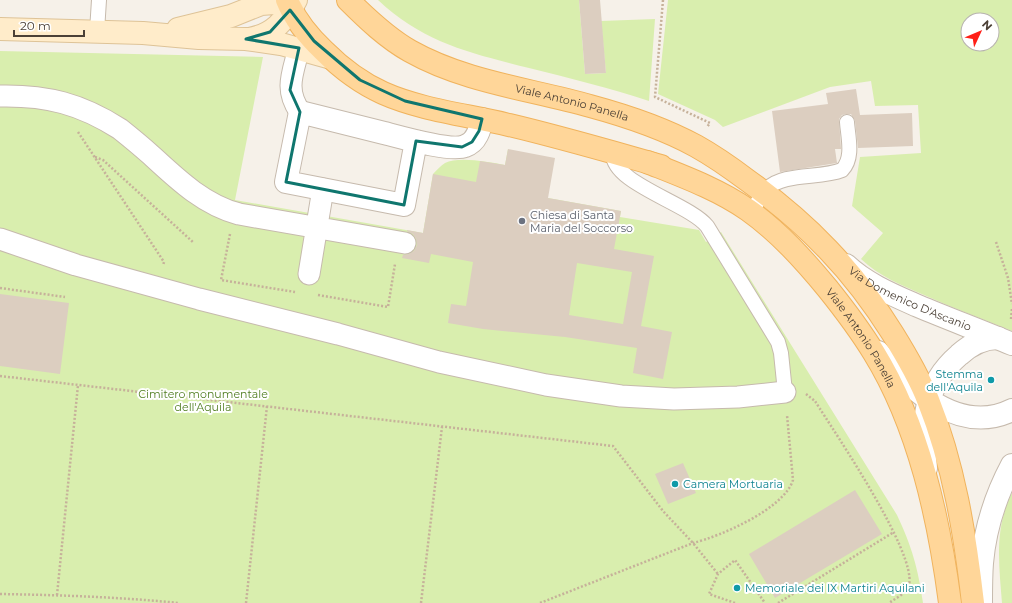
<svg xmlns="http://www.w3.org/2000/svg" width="1012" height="603" font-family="Montserrat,sans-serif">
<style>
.green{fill:#d9eeae;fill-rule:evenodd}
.building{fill:#dccec0;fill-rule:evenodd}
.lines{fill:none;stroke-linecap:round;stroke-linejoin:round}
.service-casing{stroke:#c6baad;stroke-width:16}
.pedestrian-casing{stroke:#c6baad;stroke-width:23}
.minor-casing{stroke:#c6baad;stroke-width:24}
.secondary-casing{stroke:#dec397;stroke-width:24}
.primary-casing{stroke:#f0b35d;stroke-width:24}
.path{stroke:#c6b19a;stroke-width:2.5;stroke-dasharray:2 2;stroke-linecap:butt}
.service{stroke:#fff;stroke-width:14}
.pedestrian{stroke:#fff;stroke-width:21}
.minor{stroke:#fff;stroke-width:22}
.secondary{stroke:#ffecca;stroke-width:22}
.primary{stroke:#ffd699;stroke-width:22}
.marked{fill:none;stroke:#0f766e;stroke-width:3;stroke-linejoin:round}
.worship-dot{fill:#6b7280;stroke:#fff;stroke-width:1.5}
.culture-dot{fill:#0f9aa8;stroke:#fff;stroke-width:1.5}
.labels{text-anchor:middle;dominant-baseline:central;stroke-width:4;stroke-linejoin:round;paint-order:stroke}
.street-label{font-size:11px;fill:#4b4036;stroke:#fff}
.worship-label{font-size:11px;fill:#5b616d;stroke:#fff;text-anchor:start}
.culture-label{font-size:11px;fill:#0d838f;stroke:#fff;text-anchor:start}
.park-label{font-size:11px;fill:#507e21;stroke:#fff}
</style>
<rect width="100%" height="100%" fill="#f6f1e9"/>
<path class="green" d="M378,0H579L585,74L606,73L601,21L655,19L649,101C610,88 569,78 529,68C470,53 424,43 378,0Z
M668,0H1012V331C983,319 953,308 924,295C901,285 879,276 861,259L883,233L852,206L860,157L921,153L918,105L875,106L871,81L830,87L723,127L715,120L658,94ZM968,20H992V44H968Z
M0,51L263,57L235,200L423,233L433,174C437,170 440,166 445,163C458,156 490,162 505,165L508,149L548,198L621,211L620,217L699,230L706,242L721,232L897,515C912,547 918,568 923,603H0Z
M1012,493V603H1002C999,565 994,528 1012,493Z"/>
<path class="building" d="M579,0H600L606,73L585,74Z
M856,89L860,115L912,113L913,146L858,148L855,121L851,114H846L842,115L839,119L841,149H835L837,163L780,172L772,111L828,104L826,93Z
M508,149L555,158L548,198L621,211L614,249L654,256L641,326L672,332L663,379L633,373L637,348L565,337L483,329L448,323L451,304L466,306L473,262L431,254L429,263L402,258L403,255L409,254L414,251L417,245L416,239L413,234L407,231V230L423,233L433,174L476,182L480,161L505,165ZM577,263L632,272L623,324L569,315Z
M0,294L69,303L60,374L0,366Z
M683,463L696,493L668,504L655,474Z
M855,490L882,534L775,598L749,554Z"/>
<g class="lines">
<defs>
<path id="service" d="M97,31L99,0
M613,153C611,183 688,203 707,226L778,342L781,353L785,392
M751,213C756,205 760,196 767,189C784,172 820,179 842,170C854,158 848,137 847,122"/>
<path id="pedestrian" d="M299,48C293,73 284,89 300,112
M0,96C47,95 81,104 120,129C130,137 141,146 151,155C177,179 204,205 239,214L405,243
M0,239L76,265L199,299L338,334L439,362L546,385L621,396L674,399L738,397L785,392
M309,274L323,189"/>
<g id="minor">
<path d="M416,141L404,205L286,182L300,112C328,119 356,126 384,133C400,137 451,152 465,146C477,142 480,129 482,119"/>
<path id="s1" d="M846,265C866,284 893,295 918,306C949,319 981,331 1012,344"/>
<path d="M878,352C909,389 960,436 1012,410"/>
<path d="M926,468C921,424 924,385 959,355C970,345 982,338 998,338"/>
<path d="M981,603C981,590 981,576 982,563C985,529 996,495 1012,465"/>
</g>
<path id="secondary" d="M0,29L143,33L199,38L246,39L281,44L331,58
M178,29L231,16L261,4L274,3L282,5L290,10
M249,39C273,35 285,21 296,0"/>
<g id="primary">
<path d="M287,0C295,20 308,36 324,51C341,68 361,83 383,93C421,110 468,115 509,125C560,137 611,152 661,166"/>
<path id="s2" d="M348,0C367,19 387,38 410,51C465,82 530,89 590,106C627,116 663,128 696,146C714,156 731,168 747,180C808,224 853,270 893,334C906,355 919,377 928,400C954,465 965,534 973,603"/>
<path id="s3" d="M647,162C682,176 718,189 748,210C779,232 804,260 828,289C844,309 860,330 874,353C919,426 939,519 950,603"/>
</g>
</defs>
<use href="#service" class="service-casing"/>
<use href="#pedestrian" class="pedestrian-casing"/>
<use href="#minor" class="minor-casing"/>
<use href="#secondary" class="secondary-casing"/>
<use href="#primary" class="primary-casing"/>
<path class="path" d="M663,0L655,97L710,123L707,127
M78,132L164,262L163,266
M95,157L103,160L194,243
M230,234L221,280L295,292
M996,242L1008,278L1012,304
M0,288L65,297
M318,295L388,307L395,264
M1011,319L1012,308
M0,376L613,446L663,511L693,543L718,574
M806,394L815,401C835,433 917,553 909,585C907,593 896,598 889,603
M0,594C60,595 119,597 179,603
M57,595L78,385
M246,603L267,406
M421,603L442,427
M540,603L693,543C721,536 784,509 793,480L787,415
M735,603L709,594L718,574L735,560L765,603
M778,603L894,532"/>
<use href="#service" class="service"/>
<use href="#pedestrian" class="pedestrian"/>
<use href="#minor" class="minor"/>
<use href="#secondary" class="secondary"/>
<use href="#primary" class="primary"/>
</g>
<path class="marked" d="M290,10L314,41L360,80L405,101L482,119L479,131L472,142L462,147L416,141L404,205L286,182L300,112L290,90L299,48L246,39L270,32Z"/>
<circle class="worship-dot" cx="522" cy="221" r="4"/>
<g class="culture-dot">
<circle cx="991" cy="380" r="4"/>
<circle cx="675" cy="484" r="4"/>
<circle cx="737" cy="588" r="4"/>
</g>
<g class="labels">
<g class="street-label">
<text stroke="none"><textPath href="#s2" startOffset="251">Viale Antonio Panella</textPath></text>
<text stroke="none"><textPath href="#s1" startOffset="73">Via Domenico D'Ascanio</textPath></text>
<text stroke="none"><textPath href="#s3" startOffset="284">Viale Antonio Panella</textPath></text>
</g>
<g class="worship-label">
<text x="530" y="215">Chiesa di Santa<tspan x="530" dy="13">Maria del Soccorso</tspan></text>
</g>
<g class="culture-label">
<text x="983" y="374" text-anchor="end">Stemma<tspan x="983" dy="13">dell'Aquila</tspan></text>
<text x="683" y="484">Camera Mortuaria</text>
<text x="745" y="588">Memoriale dei IX Martiri Aquilani</text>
</g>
<g class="park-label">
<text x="203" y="394">Cimitero monumentale<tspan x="203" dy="13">dell'Aquila</tspan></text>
</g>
</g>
<g transform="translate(980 32) rotate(46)"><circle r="19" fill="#ffffff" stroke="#b7b3af"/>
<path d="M0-3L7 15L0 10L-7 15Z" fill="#ff1f17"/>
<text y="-6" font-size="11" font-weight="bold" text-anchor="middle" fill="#4b4036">N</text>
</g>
<path d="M14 30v6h70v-6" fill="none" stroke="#4b4036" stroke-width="2"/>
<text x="20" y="30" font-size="12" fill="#4b4036" stroke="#ffffff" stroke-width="3" paint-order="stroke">20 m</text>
</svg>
